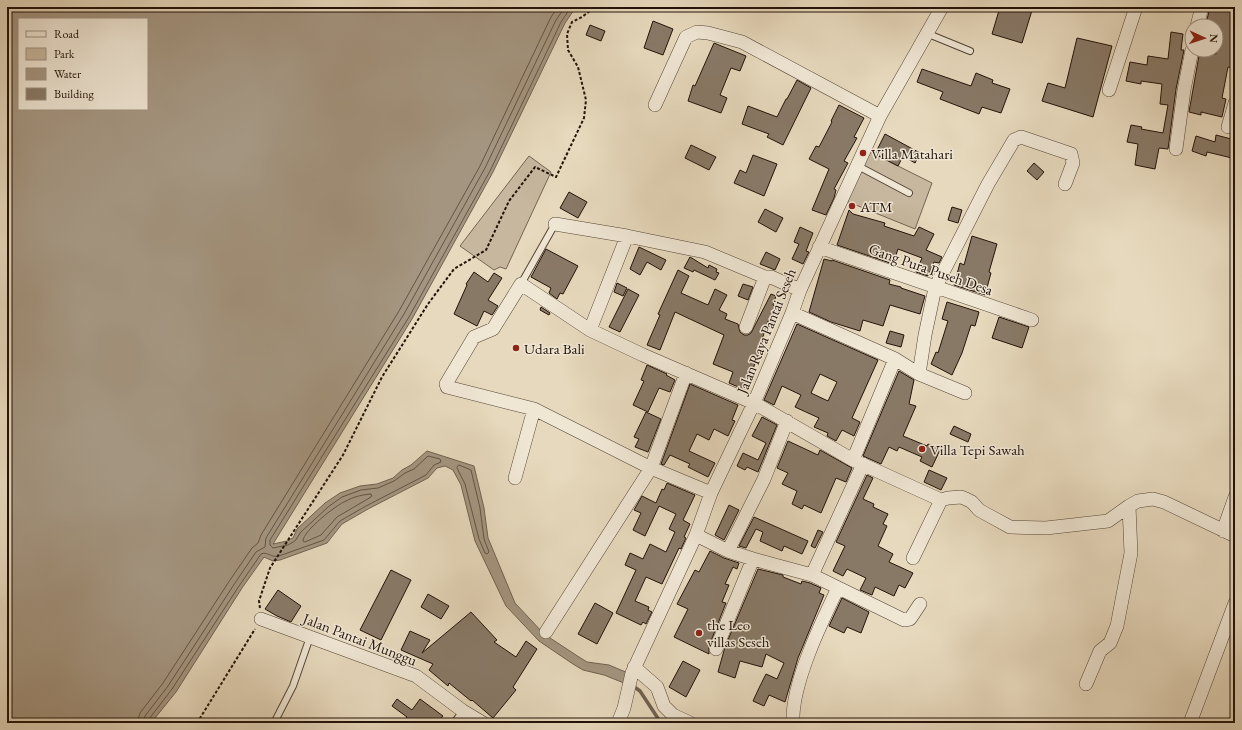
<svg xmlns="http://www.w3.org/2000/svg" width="1242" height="730" font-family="'EB Garamond',serif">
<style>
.green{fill:#c6b79e;stroke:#746454}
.water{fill:#a49580;stroke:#706150;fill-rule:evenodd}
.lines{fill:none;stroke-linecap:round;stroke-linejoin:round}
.shore{stroke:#635444;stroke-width:1}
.stream{stroke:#706150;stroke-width:3.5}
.building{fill:#887967;stroke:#221209;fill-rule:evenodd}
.service-casing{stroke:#534436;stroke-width:8}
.minor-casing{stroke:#534436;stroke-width:14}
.path{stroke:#221209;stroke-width:2;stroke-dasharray:3 2;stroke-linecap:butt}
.service{stroke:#efe6d4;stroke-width:6}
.minor{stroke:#efe6d4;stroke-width:13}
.poi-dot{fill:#8f2418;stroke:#efe6d4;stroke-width:1.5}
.labels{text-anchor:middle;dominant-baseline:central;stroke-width:3;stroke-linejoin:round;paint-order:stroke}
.poi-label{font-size:15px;fill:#221209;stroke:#efe6d4;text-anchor:start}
.street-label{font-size:15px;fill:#221209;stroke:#efe6d4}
</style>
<rect width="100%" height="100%" fill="#e7d9bd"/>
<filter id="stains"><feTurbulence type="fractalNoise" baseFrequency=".005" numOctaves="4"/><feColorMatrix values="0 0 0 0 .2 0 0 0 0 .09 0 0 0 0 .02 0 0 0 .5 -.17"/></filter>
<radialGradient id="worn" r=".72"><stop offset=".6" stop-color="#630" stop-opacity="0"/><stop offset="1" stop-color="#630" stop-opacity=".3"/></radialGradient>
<path class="green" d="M866,150L932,183L915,229L841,199Z
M529,156L551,172L506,269L500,267L494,270L460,246Z"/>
<path class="water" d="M7,7H576L565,23L493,172L412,319L273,544L287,541L293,538L297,529L325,503L340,493L360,486L377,484L393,478L402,470L411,465L427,451L474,466L484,508L488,538L515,603L544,634L579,657L587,662L609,665L628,673L624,683L604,675L583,670L573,664L539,641L506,606L475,541L461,485L453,470L445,466L437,468L428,478L368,509L342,524L327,543L280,560L273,561L264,557L242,588L176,692L151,723H7ZM19,19H147V109H19Z"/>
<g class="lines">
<path class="shore" d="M459,465L471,470L480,508L484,539L489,552L487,554L485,553L479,539L465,484L457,468Z
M370,494L372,495L371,497L337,517L321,535L305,542L303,541C303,531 336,505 346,501C353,497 361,495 370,494Z
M137,723L140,713L163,683L230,580L252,548L258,543L261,535L399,311L480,166L551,17L558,7
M143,723L145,716L168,686L235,583L256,552L265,547L266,538L404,314L485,168L556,20L565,7
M148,723L149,719L172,689L239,586L261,554C267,551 271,558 279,556L324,540L340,521L366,506L426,475L434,465L441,462L440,459L428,456L414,469L405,473L394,481L378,488L361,490L342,497L328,507L301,532L295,541L288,545L273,548L270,545V540L409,317L490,171L561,22L571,7"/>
<path class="stream" d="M633,686L640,691L661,723"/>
</g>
<path class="building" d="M1000,7H1033L1022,43L992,34Z
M1210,7L1235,13V68L1228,67L1222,98L1226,99L1222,117L1201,112V115L1189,112L1200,50L1216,54V26L1206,24Z
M653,21L673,29L663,55L644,48Z
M590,25L605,31L601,41L586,35Z
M1171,32L1183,34L1181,50H1184L1176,89L1168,149L1159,148L1155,169L1135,165L1138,144L1127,142L1131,125L1142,127L1141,129L1163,133L1168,105L1160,104L1162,84L1141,81V84L1126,81L1130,62L1147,65L1148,56L1168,59Z
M1077,38L1112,46L1093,117L1042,101L1048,83L1065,88Z
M714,43L746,56L740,71L731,68L720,95L727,98L721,113L688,101L693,85L695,86Z
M922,69L971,86L976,73L993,80L992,83L1010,89L1001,113L982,107L979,114L940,99L943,92L917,82Z
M797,80L811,88L783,145L767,137L769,134L742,124L748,106L777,117L786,99H787Z
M839,105L864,118L854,137L857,138L844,161L848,163L834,189L836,190L834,198L826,215L812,210L829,169L809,159L816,146L819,147L832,122L831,121Z
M885,134L920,153L915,163L903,156L898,166L875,154Z
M1216,135L1235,140L1232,158L1207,152L1206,156L1192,151L1196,136L1215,142Z
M691,145L716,157L709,170L685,158Z
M753,155L777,164L764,196L734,183L740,170L746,173Z
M1034,163L1044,172L1037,180L1027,171Z
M569,192L587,202L578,218L560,208Z
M952,207L962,210L958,223L948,220Z
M765,209L783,218L776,232L758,222Z
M849,210L853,214L885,223L884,226L914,236L919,227L934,234L926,250L942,257L939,263L934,262L928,276L916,272L922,258L898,249L893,264L837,245Z
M800,227L813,233L806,251L809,252L803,264L792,259L799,244L794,242Z
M972,236L997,244L989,272L991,273L985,295L954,285L960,263L964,265Z
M639,247L666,260L661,270L647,262L640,275L630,269Z
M546,249L578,266L563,294L560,293L557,299L549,293L551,288L531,277Z
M766,252L780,259L775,270L760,264Z
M690,257L708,268L709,265L717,269L716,272L719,273L715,280L694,270L693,272L684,268Z
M824,259L832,261V260L890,280L889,284L901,287V288L925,296L920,314L890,305L883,326L863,320L860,331L831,322L809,312Z
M678,270L689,276L681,293L708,305L715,289L727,295L719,310L727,314L725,319L738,324L740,332L744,335H748L751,333L771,294L776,296L773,305L779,308L772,323L768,321L758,352L759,353L745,390L729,383L733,372L713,364L724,335L675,312L660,350L647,345L660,315L658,314Z
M474,272L488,282L494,273L502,278L488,300L498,306L492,315L484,311L477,326L454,314L467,285L466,284Z
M617,283L627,288L623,296L614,292Z
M743,284L753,287L748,300L738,296Z
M628,289L639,295L620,332L609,327Z
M947,302L979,312L975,326L971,325L962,353L952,375L931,364L936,352L938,353L948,321L942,319Z
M541,307L550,313L549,315L540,310Z
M999,317L1029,327L1022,348L992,338Z
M797,324L878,360L852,418L860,422L854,436L842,430L836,441L827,436L828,433L814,427L819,418L795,407L801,395L782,386L774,405L764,400ZM820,374L837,382L828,401L811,393Z
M890,331L904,335L901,347L886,343Z
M647,365L667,374L666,375L675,380L670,392L659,388L648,412L633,405L644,381L641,380Z
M899,371L914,380L909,404L916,406L903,436L927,446L928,444L940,450L932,467L920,461L922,457L899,447L897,451L889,447L881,464L863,456Z
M690,384L738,405L732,420L735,421L728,436L714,429L709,440L697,434L689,451L715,463L708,477L688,467L690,464L670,455L664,465L661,464Z
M646,412L661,419L648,452L635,447L639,439L634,437Z
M762,417L777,425L758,472L747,467L745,470L737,466L743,453L758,460L766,443L752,436Z
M954,426L971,434L968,442L950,434Z
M788,441L818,455L820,450L852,468L846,482L836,478L821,513L804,505L802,509L792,504L797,491L782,484L788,473L777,468Z
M929,470L947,478L941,490L924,482Z
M867,475L873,478L863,499L874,504L873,507L888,514L883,524L887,526L878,546L893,554L889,562L913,573L905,588L899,585L894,596L875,587L872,595L860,590L866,578L847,569L843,576L833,571L845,546L836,542Z
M667,483L695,495L683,520L690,524L684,537L686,538L681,549L679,548L662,584L646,577L635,601L649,607L648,610L652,612L646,624L643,622L641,625L616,613L636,570L625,565L630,553L643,559L650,544L666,552L675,532L669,529L676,514L659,506L645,536L633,530L641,513L634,510L642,496L656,503L662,489L664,490Z
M729,505L739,510L724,540L715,535Z
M754,517L808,541L802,554L784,546L782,551L760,541L763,532L756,529L746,548L739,546Z
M818,530L823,532L815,548L811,546Z
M710,551L724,558L739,563L737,569L733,567L725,584L729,585L722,602L726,603L709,646V654L674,637L688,609L677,604L695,570L699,572Z
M758,569L783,575V577L801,584L802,581L810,583L821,588L819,593L824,595L798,658L785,702L769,695L764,706L753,701L759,688L766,674L777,679L784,663L766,654L762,667L740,661L735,678L718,672L725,647Z
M391,570L411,580L381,640L360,630Z
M278,590L301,606L291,622L277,616L265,609Z
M428,594L449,606L441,619L421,607Z
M842,598L869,612L861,633L847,627L844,633L829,626Z
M595,603L613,613L597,644L578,634Z
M471,612L497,640L494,642L516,657L526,641L537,649L513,687L516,690L493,718L472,700L471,701L449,683L448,686L429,670L433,664L401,650L410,631L430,640L422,653Z
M683,661L700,670L686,697L669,687Z
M397,699L412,710L420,699L443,716L437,723H412L405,719L407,717L392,706Z"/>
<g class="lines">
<defs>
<path id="service" d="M926,33L970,51
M858,166L909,193
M521,284L555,224
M274,723L293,686L310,637
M454,723L463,711"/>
<path id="minor" d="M1197,26L1202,7
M1109,90L1136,7
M655,105L686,37L697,32L708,33L742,42L880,116
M1228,127L1235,103
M1176,149L1184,90L1192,50
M555,224L627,236L705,252L765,277H771L800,290
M819,247L1032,320
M792,313L895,359L919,374L965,393
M746,327L765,277
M590,330L627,236
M919,374L925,335L935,288L988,184L1014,140L1021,137L1071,154L1073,163L1065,184
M853,460L895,359
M515,478L534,409
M711,493L651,468L534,409L447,387L446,384L474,337L493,329L521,284L590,330L643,355L754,403L853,460L941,500L948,498L961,497L966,499L972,502L979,510L988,515L1010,527L1046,528L1108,521L1129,506L1138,501L1153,499L1164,502L1235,536
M1223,531L1235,497
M696,535L728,551L753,559L812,575L904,620L910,619L920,604
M728,551L764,479L787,421
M913,558L941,500
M812,575L863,464
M261,619L416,676L463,711L483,723
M546,632L651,468L686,373
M716,649L753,559
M634,667L657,687L664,706L673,715L690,723
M1086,684L1100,651L1110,643L1117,626L1131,553L1129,506
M618,723L624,708L632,673L696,535L711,493L754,403L792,313L800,290L880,116L942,7
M793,723C791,685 821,623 838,588
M1190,723L1235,603"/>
</defs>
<use href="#service" class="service-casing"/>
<use href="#minor" class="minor-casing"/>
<path class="path" d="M260,608L259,601L270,568L343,455L382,377L428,304L454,269L486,250L509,201L535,167L556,177L584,118L586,100L578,67L568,50L567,34L572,22L582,17L595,7
M197,723L255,629"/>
<use href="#service" class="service"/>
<use href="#minor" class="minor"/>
</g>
<g class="poi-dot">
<circle cx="863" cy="153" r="4"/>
<circle cx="852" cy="206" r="4"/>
<circle cx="516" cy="348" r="4"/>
<circle cx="922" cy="449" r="4"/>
<circle cx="699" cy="633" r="4"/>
</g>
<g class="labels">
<g class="poi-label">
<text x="871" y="153">Villa Matahari</text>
<text x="860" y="206">ATM</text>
<text x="524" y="348">Udara Bali</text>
<text x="930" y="449">Villa Tepi Sawah</text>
<text x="707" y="624">the Leo<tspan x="707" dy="17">villas Seseh</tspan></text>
</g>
<g class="street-label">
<text transform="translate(931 269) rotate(19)">Gang Pura Puseh Desa</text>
<text transform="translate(766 331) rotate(-68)">Jalan Raya Pantai Seseh</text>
<text transform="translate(360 639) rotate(21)">Jalan Pantai Munggu</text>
</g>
</g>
<rect width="1242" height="730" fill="none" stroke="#e7d9bd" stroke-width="24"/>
<rect x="8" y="8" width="1226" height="714" fill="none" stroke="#221209" stroke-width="2"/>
<rect x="12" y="12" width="1218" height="706" fill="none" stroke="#221209"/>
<rect x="18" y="18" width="130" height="92" fill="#efe6d4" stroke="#9d9183"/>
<rect x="26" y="31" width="20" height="6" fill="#efe6d4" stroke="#9d9183"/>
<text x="54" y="38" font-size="12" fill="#221209">Road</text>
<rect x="26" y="48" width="20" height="12" fill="#c6b79e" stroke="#9d9183"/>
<text x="54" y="58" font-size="12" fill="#221209">Park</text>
<rect x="26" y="68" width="20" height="12" fill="#a49580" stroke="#9d9183"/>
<text x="54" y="78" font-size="12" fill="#221209">Water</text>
<rect x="26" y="88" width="20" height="12" fill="#887967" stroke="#9d9183"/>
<text x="54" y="98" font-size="12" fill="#221209">Building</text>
<g transform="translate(1204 38) rotate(93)"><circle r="19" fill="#efe6d4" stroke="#9d9183"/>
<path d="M0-3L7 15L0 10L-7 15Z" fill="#8f2418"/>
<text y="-6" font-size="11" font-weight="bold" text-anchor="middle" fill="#221209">N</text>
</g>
<rect width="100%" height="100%" filter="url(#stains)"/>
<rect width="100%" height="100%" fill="url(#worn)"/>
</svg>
